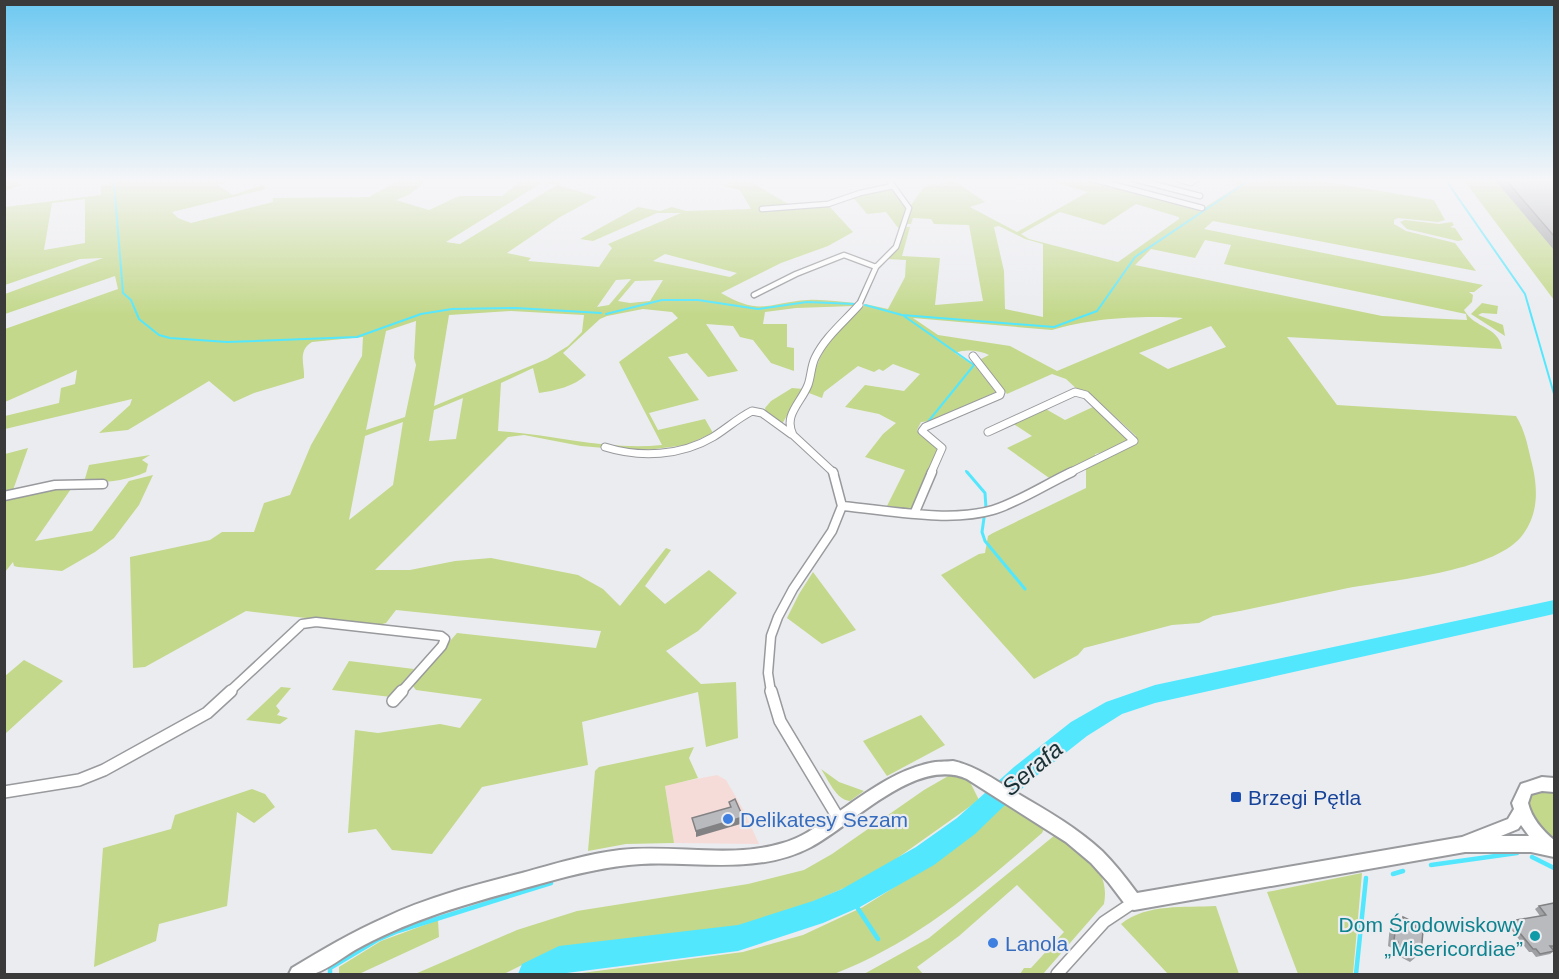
<svg xmlns="http://www.w3.org/2000/svg" width="1559" height="979" font-family="Arial,sans-serif">
<style>
.commercial{fill:#f6dcd8}
.green{fill:#c3d88a;fill-rule:evenodd}
.lines{fill:none;stroke-linecap:round;stroke-linejoin:round}
.stream-far2{stroke:#53e7fe;stroke-width:2}
.stream-far1{stroke:#53e7fe;stroke-width:3}
.stream{stroke:#53e7fe;stroke-width:4.5}
.river{fill:#53e7fe;fill-rule:evenodd}
.street-far3-casing{stroke:#999a9d;stroke-width:7}
.street-far2-casing{stroke:#999a9d;stroke-width:9}
.street-far1-casing{stroke:#999a9d;stroke-width:11}
.street-casing{stroke:#999a9d;stroke-width:14}
.secondary-casing{stroke:#999a9d;stroke-width:4}
.street-far3{stroke:#fff;stroke-width:4.5}
.street-far2{stroke:#fff;stroke-width:7}
.street-far1{stroke:#fff;stroke-width:8}
.street{stroke:#fff;stroke-width:11}
.secondary{fill:#fff;fill-rule:evenodd}
.wall{fill:#9fa0a3}
.shaded-wall{fill:#828284}
.building{fill:#b9babd;stroke:#828284;stroke-width:1.5}
.transit-dot{fill:#1a4fb4;stroke:#ebecf0;stroke-width:2}
.shop-dot{fill:#3f7fe0;stroke:#ebecf0;stroke-width:2}
.culture-dot{fill:#0f9aa8;stroke:#ebecf0;stroke-width:2}
.labels{text-anchor:middle;dominant-baseline:central;stroke-width:4.5;stroke-linejoin:round;paint-order:stroke}
.near-transit-label{font-size:21px;fill:#164399;stroke:#ebecf0;text-anchor:start}
.near-shop-label{font-size:21px;fill:#366cbe;stroke:#ebecf0;text-anchor:start}
.near-culture-label{font-size:21px;fill:#0d838f;stroke:#ebecf0;text-anchor:end}
.near-water-label{font-size:24px;font-style:italic;fill:#183135;stroke:#ebecf0}
</style>
<rect width="100%" height="100%" fill="#ebecf0"/>
<path class="commercial" d="M717,775L726,780L744,811L759,844L674,843L665,785Z"/>
<path class="green" d="M5,179H12L21,185L7,190L5,207L101,195V186L109,184V179H236L218,185L233,195L263,185L266,189L172,212L178,218L191,223L273,202V198L369,197L401,179H429L410,194L396,200L429,210L459,196H502L524,179H566L558,185L597,197L560,217L507,253L531,258L528,261L599,267L612,248L608,244L681,213H657L593,241L580,239L638,207L660,211L672,207L686,211L751,209L740,190L725,186L731,184L724,181L746,179L793,207L821,204L854,194L891,189L906,207L899,229L886,212L867,214L852,196L828,205L853,232L828,246L781,263L721,293C762,317 768,302 808,300C823,299 840,302 855,303L854,306L796,308L765,312L763,324H787V347L794,348V371L771,363L753,340L740,337L733,326L706,324L738,371L708,377L687,353L668,357L699,400L649,413L658,430L705,419L713,433L686,445L639,451L581,446L524,435L508,437L375,570H410L455,561L491,558L578,575L603,589L620,606L666,548L671,550L645,586L665,604L709,570L737,593L698,631L666,651L701,684L736,682L738,738L706,747L698,692L582,722L588,765L482,787L432,854L392,850L376,829L348,833L355,730L378,733L440,724L460,728L482,699L416,690L412,685L457,633L596,648L601,631L396,610L386,623L375,626L246,611L145,667L133,668L130,557L210,540L222,532H254L264,503L290,495L311,445L362,356L363,337L312,342C297,351 305,365 304,378L254,393L234,402L209,381L128,430L99,433L130,405L132,399L5,429V416L59,403L61,388L75,384L77,370L5,402V329L118,289L115,276L5,314V294L103,258L80,259L5,285ZM543,182L557,185L460,244L446,242ZM85,199V243L44,250L52,203ZM665,254L737,273L730,277L653,261ZM631,279L609,305L597,307L616,280ZM663,280L650,301L630,303L618,301L635,281ZM643,309L672,312L678,318L619,362L662,445C608,451 552,434 498,431L501,383L533,368L539,393C554,391 575,386 586,375L563,353L600,319L607,316ZM511,311L584,315L582,332L568,346L547,359L434,406L449,315ZM416,321L414,358L416,365L405,417L366,430L386,331ZM463,398L456,439L429,441L434,410ZM403,422L393,485L349,520L365,436Z
M1044,179H1088L1202,209L1240,185L1218,179H1308L1434,200L1445,220L1438,222L1398,218L1394,220V224L1406,231L1455,243L1476,271L1213,221L1204,229L1483,285L1474,292H1469L1473,295L1472,302L1464,310C1475,329 1499,326 1502,349L1287,337L1337,405L1516,416C1526,432 1528,449 1533,468C1538,492 1538,516 1521,537C1491,572 1392,580 1348,588C1303,597 1258,608 1213,616L1199,623L1172,625L1084,648L1078,655L1034,679L941,575L979,554L985,553L988,536L993,533L1086,488V467L1136,443V436L1096,399L1078,390L1066,379L1052,374L1007,394L979,360L989,355C979,350 965,349 955,353L976,367L996,392L931,421L921,422L917,430L938,450L914,507L911,509L887,506L905,470L865,457L883,434L896,423L879,414L845,407L865,385L904,391L920,374L893,364L883,371L879,369L874,372L858,366L824,392L822,398L809,393C815,368 822,347 840,328C848,320 859,313 865,304L888,309L905,277L906,260L887,259L899,247L906,227H910L902,256L940,258L935,305L983,301L969,225L934,224L931,219L913,218L911,224H907L911,205L924,187L953,180L985,202L970,207L1017,232L1088,192ZM1136,204L1179,217V219L1118,262L1029,239L1021,234L1060,212L1104,225ZM999,226L1025,239L1043,244V317L1005,309L1004,271L994,227ZM1205,240L1231,245L1224,264L1466,314L1467,320L1382,316L1135,265L1151,249L1195,258ZM913,318L1052,330C1089,318 1145,315 1183,318L1057,371L1010,346L938,335ZM1211,326L1226,347L1168,369L1139,353Z
M1463,179H1554V300L1466,183Z
M1405,220L1439,224L1452,222L1454,225L1450,227L1455,228L1463,240L1458,241L1407,229L1400,222Z
M1482,303L1498,306L1497,314L1482,313L1478,315L1503,325L1505,336L1471,314Z
M792,388L803,389L782,424L766,413L765,408L771,401Z
M1095,406L1130,439L1104,452L1095,454V456L1052,480L1007,448L1032,436L1012,423L1044,408L1065,420Z
M28,448L13,490L5,494V454Z
M150,455L142,460L148,464L146,472C126,481 105,483 84,482L89,465Z
M153,475L139,505L114,538L95,552L62,571L18,567L14,566L13,562L5,572V498L73,486L35,541L92,531L129,481Z
M813,572L856,630L822,644L787,618L799,594Z
M24,660L63,681L5,734V676Z
M349,661L414,669L391,697L332,690Z
M281,687L291,688L276,706L280,711L277,715L288,718L280,724L246,720Z
M921,715L945,745L887,776L863,741Z
M694,747L689,758L698,778L665,786L674,843L626,844L588,851L595,771L599,767Z
M821,769L839,782L864,791L850,801C836,800 828,779 821,769Z
M950,775L969,780L979,800L872,876L798,908L725,933L548,952L504,974H415L517,930L577,911L748,884L804,870L832,854L924,790Z
M252,789L265,794L275,807L254,823L237,812L227,906L159,924L156,941L94,967L103,848L171,829L175,815Z
M1550,790L1554,791V844L1537,828L1527,805C1531,793 1537,791 1550,790Z
M1000,802L1044,829L1042,833C978,889 913,944 834,974H574L743,952L803,935L863,907L950,852Z
M1055,835C1081,853 1111,867 1104,904L1043,974H1020L1024,968H1031L1064,932L1017,885L959,936L917,967L923,974H864L929,938Z
M1362,873L1353,974H1298L1267,892Z
M1216,906L1239,974H1168L1121,924C1147,903 1185,908 1216,906Z
M438,920L439,937L359,974H339V967L381,941Z"/>
<g class="lines">
<path class="stream-far2" d="M113,179L115,193
M1445,179L1525,294L1554,394
M115,195L123,293L131,300L139,319L159,335L170,338L227,342L357,337L421,314L452,309L516,308L601,313
M865,305L902,315L1054,327L1097,311L1135,257L1251,179
M606,314L662,300H698L758,309L807,302L855,304
M904,316L974,365L927,423
M966,471L968,473"/>
<path class="stream-far1" d="M967,472L985,493L986,508
M984,518L982,532L985,541L1025,589"/>
<path class="stream" d="M1532,857L1554,868
M1431,865L1517,853
M1393,874L1403,871
M851,898L878,939
M330,974V968L377,940L398,931L551,883
M1356,974L1366,878"/>
<path class="river" d="M1554,600V614L1155,703L1122,714L1087,736L1030,781L975,834L934,865L860,907L823,923L738,951L559,974H518L522,964L559,946L738,925L813,901L842,889L916,847L957,818L1014,767L1071,722L1106,702L1155,685Z"/>
<defs>
<path id="street-far3" d="M1092,179L1202,208
M1134,179L1200,196
M1177,179L1191,183L1196,179
M762,209L828,204L860,193L893,186
M754,295L796,274L844,255L876,267
M858,307L876,267L896,247L909,208L888,179"/>
<path id="street-far2" d="M988,432L1075,392L1086,395L1134,441L1069,473
M605,447C640,458 681,456 713,437C726,429 738,418 752,411L762,413L791,434
M834,473L793,435C783,415 801,403 808,385C811,377 811,366 815,358C825,337 844,322 859,305
M931,473L942,448L922,431L925,427L1000,395L1001,392L973,356"/>
<path id="street-far1" d="M4,496L55,485L103,484
M842,506C888,510 949,523 993,510C1017,503 1048,483 1072,472
M915,512L932,472
M229,692L302,624L316,622L441,636L445,639L442,646L401,692
M771,692L768,673L771,636L778,617L793,589L832,531L842,506L833,472"/>
<path id="street" d="M771,691L780,721L840,821
M393,701L402,691
M4,792L79,780L104,770L207,713L231,691
M1057,974L1104,922L1134,902"/>
<path id="secondary" d="M953,761C975,766 992,778 1010,789C1042,808 1075,826 1102,851C1115,864 1126,878 1137,893L1462,837L1508,819L1514,809L1512,803L1521,784L1542,777L1554,778V792L1542,791L1531,794L1528,803C1532,819 1542,830 1554,840V857L1531,852H1465L1134,910L1128,908L1109,883L1091,863L1066,842L967,779C916,756 853,825 811,847C758,875 698,861 641,864C608,866 575,874 543,883C478,901 414,917 355,950C342,958 329,968 316,973C309,976 296,975 289,974L292,968C322,950 352,932 384,918C428,897 475,885 522,873C554,864 587,854 620,850C674,844 731,859 783,843C801,838 816,827 831,817C862,796 893,771 930,763C937,761 946,762 953,761ZM1521,825L1529,836H1501L1518,829Z"/>
</defs>
<use href="#street-far3" class="street-far3-casing"/>
<use href="#street-far2" class="street-far2-casing"/>
<use href="#street-far1" class="street-far1-casing"/>
<use href="#street" class="street-casing"/>
<use href="#secondary" class="secondary-casing"/>
<use href="#street-far3" class="street-far3"/>
<use href="#street-far2" class="street-far2"/>
<use href="#street-far1" class="street-far1"/>
<use href="#street" class="street"/>
<use href="#secondary" class="secondary"/>
</g>
<path class="wall" d="M1494,179H1554V250Z
M1554,903V948H1551L1554,951L1550,954L1536,957L1532,952H1529L1507,924L1510,921L1540,916L1535,909L1539,906Z
M1403,917L1416,928L1421,953L1410,962L1391,952L1392,948L1388,946L1390,925L1397,918L1400,920Z"/>
<path class="shaded-wall" d="M743,817L744,823L696,837V831Z"/>
<path class="building" d="M1505,179H1554V236Z
M735,799L743,817L696,831L692,818L731,807L729,802Z
M1554,903V946H1550L1554,951L1540,954L1536,949H1533L1510,921L1546,915L1539,906Z
M1403,917L1416,923V928L1423,931L1421,953L1417,951V956L1398,946V942L1394,940L1397,918L1403,922Z"/>
<linearGradient id="sky" x2="0" y2="1"><stop stop-color="#6cc8f1"/><stop offset="0.57" stop-color="#f6f6f8"/><stop offset="1" stop-color="#f6f6f8" stop-opacity="0"/></linearGradient>
<rect width="1559" height="316" fill="url(#sky)"/>
<rect class="transit-dot" x="1230" y="791" width="12" height="12" rx="3"/>
<g class="shop-dot">
<circle cx="728" cy="819" r="6"/>
<circle cx="993" cy="943" r="6"/>
</g>
<circle class="culture-dot" cx="1535" cy="936" r="6"/>
<g class="labels">
<g class="near-transit-label">
<text x="1248" y="797">Brzegi Pętla</text>
</g>
<g class="near-shop-label">
<text x="740" y="819">Delikatesy Sezam</text>
<text x="1005" y="943">Lanola</text>
</g>
<g class="near-culture-label">
<text x="1523" y="924">Dom Środowiskowy<tspan x="1523" dy="24">„Misericordiae”</tspan></text>
</g>
<g class="near-water-label">
<text transform="translate(1032 768) rotate(-40)">Serafa</text>
</g>
</g>
<rect width="1559" height="979" fill="none" stroke="#3a3a3b" stroke-width="12"/>
</svg>
